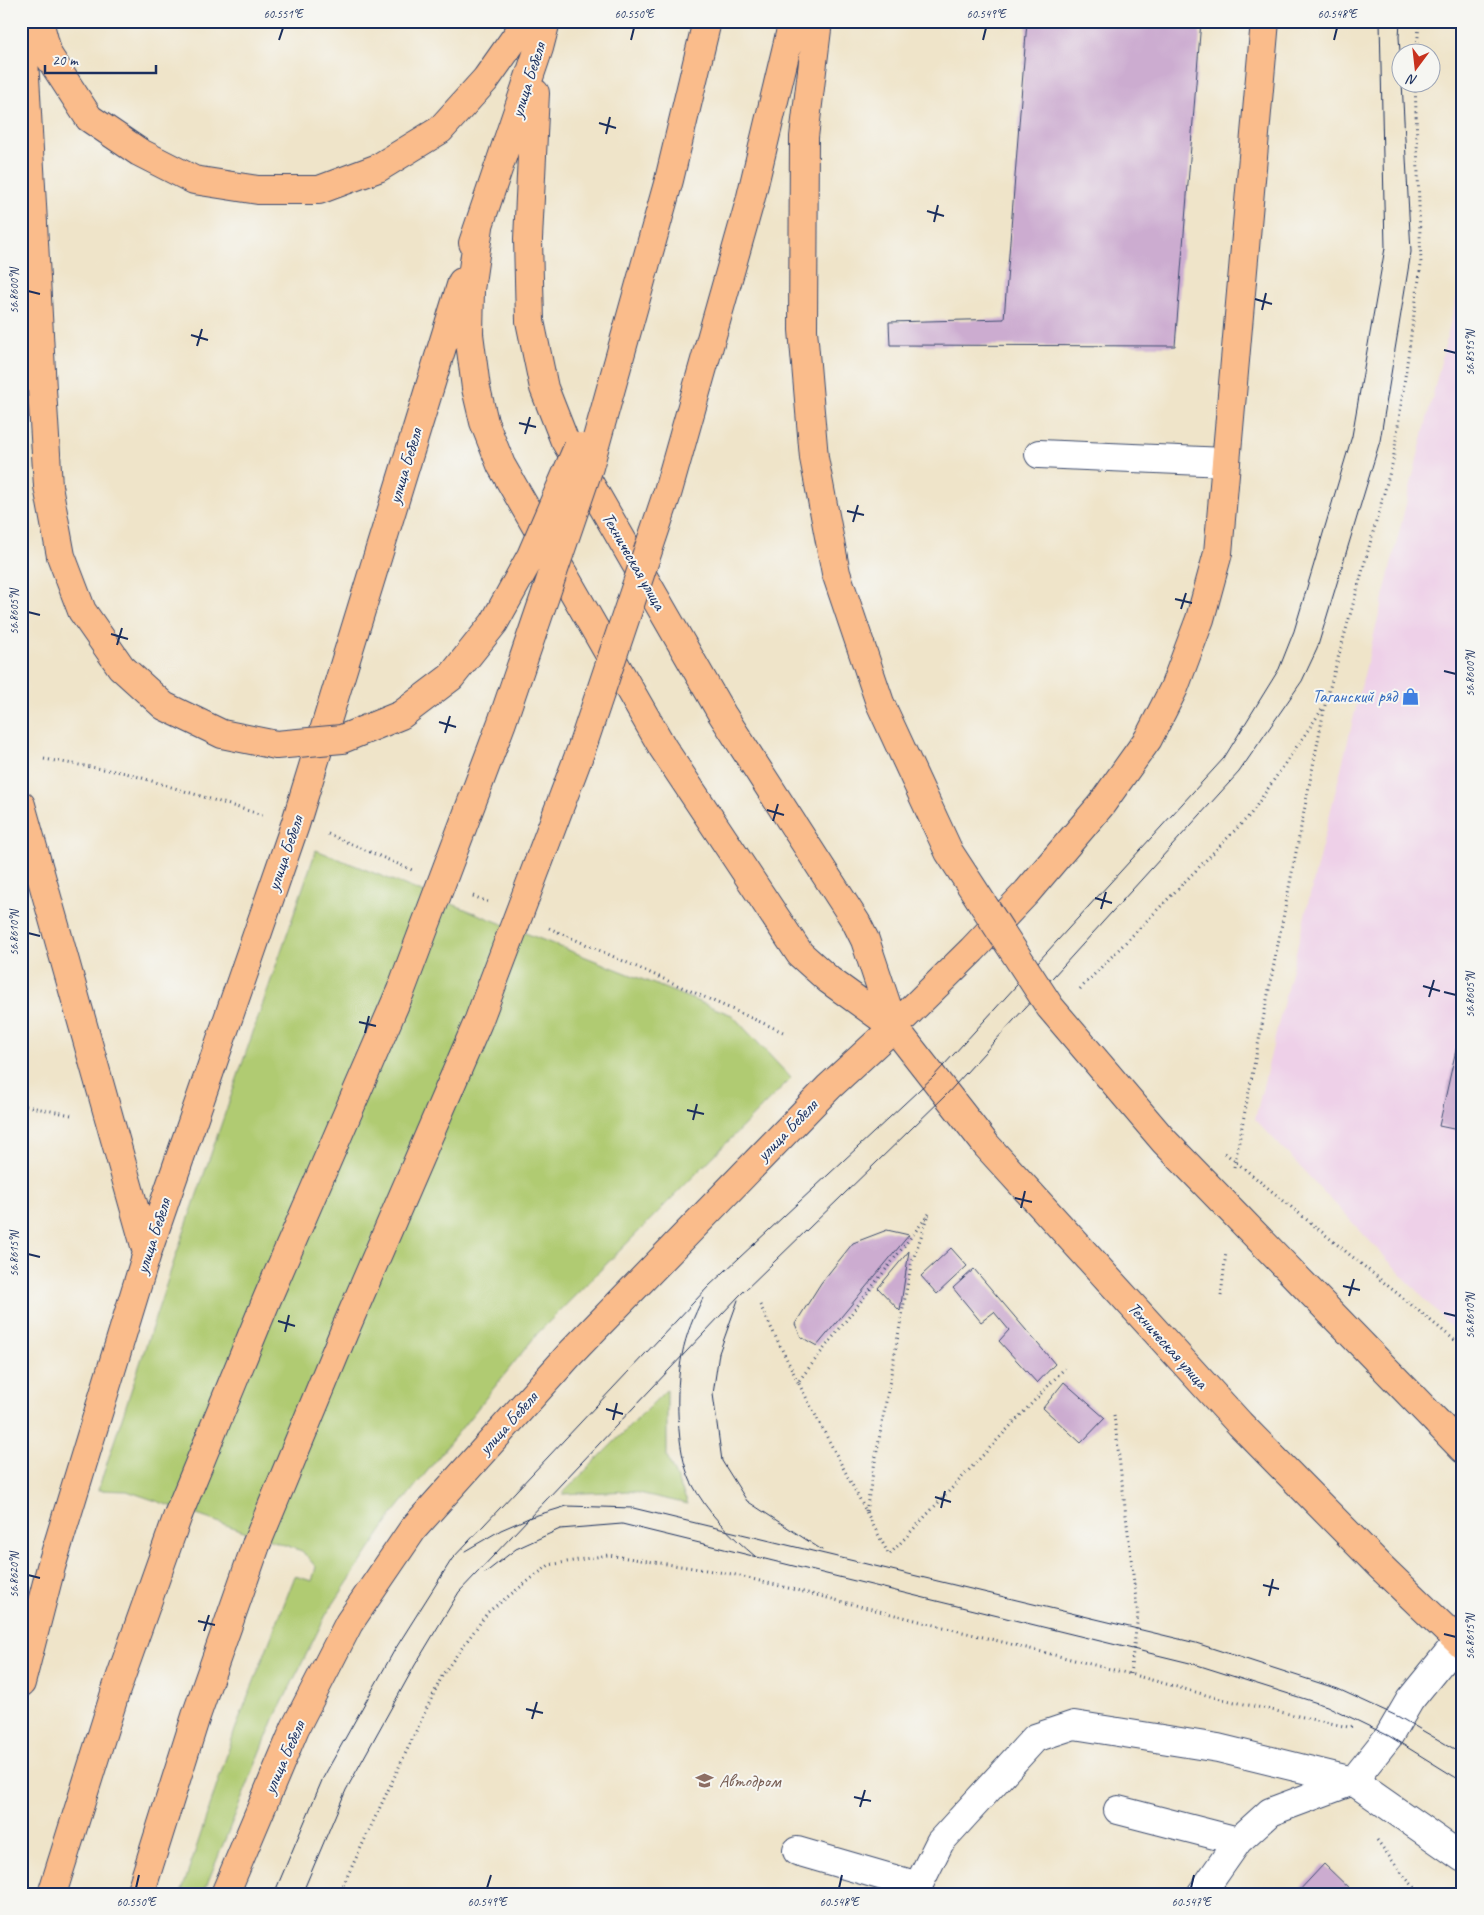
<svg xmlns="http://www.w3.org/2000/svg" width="1484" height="1915" font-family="Caveat,sans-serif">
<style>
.built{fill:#eed0e8}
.grass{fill:#b0cb72;stroke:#667d68}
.building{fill:#ccacd0}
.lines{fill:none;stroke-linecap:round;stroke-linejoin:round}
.minor-casing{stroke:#3b4a6e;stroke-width:30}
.major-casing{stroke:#3b4a6e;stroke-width:30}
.path{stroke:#3b4a6e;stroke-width:3;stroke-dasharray:1 4;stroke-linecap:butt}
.minor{stroke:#fff;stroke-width:28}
.major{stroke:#fabc8b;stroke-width:28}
.tram{stroke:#1b2f5e;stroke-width:1}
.major-bridge-casing{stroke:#3b4a6e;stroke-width:30;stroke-linecap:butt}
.major-bridge{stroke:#fabc8b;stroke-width:28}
.ticks{fill:none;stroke:#1b2f5e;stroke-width:2}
.labels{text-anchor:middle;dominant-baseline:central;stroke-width:4;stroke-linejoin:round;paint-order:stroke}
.street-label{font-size:18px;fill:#1b2f5e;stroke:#f6f6f2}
.shop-label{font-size:18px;fill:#366cbe;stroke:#f6f6f2;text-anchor:end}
.education-label{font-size:18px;fill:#785e54;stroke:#f6f6f2;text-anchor:start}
.neatline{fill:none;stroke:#1b2f5e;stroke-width:2}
.ticks-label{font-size:12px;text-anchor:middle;fill:#1b2f5e}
</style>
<rect width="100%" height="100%" fill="#f6f6f2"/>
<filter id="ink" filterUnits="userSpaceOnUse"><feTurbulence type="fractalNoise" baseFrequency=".02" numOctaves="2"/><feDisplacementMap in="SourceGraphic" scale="10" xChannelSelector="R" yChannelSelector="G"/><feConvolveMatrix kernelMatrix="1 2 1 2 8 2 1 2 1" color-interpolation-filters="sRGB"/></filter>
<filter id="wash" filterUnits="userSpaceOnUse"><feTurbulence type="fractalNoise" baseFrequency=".0096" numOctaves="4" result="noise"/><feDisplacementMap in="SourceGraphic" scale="20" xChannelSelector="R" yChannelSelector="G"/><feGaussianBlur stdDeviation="1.12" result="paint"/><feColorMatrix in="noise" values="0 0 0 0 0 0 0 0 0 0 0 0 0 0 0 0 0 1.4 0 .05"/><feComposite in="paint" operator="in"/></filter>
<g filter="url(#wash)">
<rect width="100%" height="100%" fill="#efe4c9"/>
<path class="built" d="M1463,272V1340L1255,1119Z"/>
<path class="grass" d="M316,850L732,1015L791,1078L537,1334L393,1514L326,1615L274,1719L203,1894H181L235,1730L295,1576L312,1581L316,1567L302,1551L127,1491L98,1490L175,1258Z
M667,1389V1457L688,1504L630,1491L562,1494Z"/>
<g id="blocks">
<path class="building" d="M1027,21H1201L1175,346L890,345L889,322L1004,319Z
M1462,1023H1463V1131L1439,1126Z
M887,1230L909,1235L817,1346L801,1337L795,1324L821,1283L853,1243Z
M951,1248L967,1266L937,1294L921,1276Z
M909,1251L900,1311L878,1288Z
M974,1269L1055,1364L1037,1383L999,1341L1009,1330L994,1312L981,1322L953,1288Z
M1064,1382L1105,1418L1081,1443L1043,1408Z
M1324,1864L1355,1894H1296Z"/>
</g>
</g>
<g filter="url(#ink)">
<use href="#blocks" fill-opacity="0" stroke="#3b4a6e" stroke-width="1"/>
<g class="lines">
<defs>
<path id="minor" d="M1039,454L1226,462
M1118,1810L1238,1841
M797,1851L918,1886
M914,1894L940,1842L1035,1738L1074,1725L1218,1748L1353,1781L1463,1858
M1201,1894L1238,1841L1270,1812L1353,1781L1389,1736L1410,1700L1458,1641"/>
<path id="major" d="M22,21L42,389
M39,21L48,55L89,118L139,152L194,180L258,190H319L378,168L440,130L486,79L527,21
M535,93L528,239L530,321L544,388L564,439L722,714L856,922L865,940L894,1027
M479,227L470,290L469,334L476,388L484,422L501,465L663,748L800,954L829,980L894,1027L987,1146L1240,1424L1381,1567L1463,1646
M473,243L539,48L546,21
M21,805L147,1253
M1437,1422L1463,1449
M21,1683L51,1567L147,1253L295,825L462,282
M52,1894L116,1690L178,1515
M140,1894L196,1716L256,1545
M225,1894L295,1728L349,1623L413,1529L570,1354L829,1087L894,1027L972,950L1027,892L1101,805L1148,739L1174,688L1200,619L1218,553L1265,21"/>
</defs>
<use href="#minor" class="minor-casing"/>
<use href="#major" class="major-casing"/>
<path class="path" d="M1417,52L1419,21
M44,759L126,773L262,815
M328,834L412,870
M473,896L488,902
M549,928L783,1032
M1080,989L1250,815L1323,708
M21,1105L71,1115
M1225,1153L1463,1347
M1234,1167L1325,705L1393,461L1421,265L1415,82
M929,1214L798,1382L889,1555L1065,1368
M1221,1296L1226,1252
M760,1305L798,1382
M1114,1415L1138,1616L1130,1674
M866,1511L911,1265L928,1217
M1377,1840L1403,1875L1421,1894
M339,1894L443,1674L488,1612L549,1565L608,1555L732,1574L1130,1674L1217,1698L1348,1727L1353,1726"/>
<use href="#minor" class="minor"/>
<use href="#major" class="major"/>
<path class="tram" d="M1400,21L1399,37L1402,82
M703,1298C694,1316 686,1334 682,1355C675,1389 676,1451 691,1482C708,1514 729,1534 756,1557
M738,1300L719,1353L713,1394L722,1461L747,1501L822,1550
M465,1551L501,1530L531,1517L567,1506L633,1508L1196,1643L1338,1689L1399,1717L1463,1754
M485,1573L516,1549L560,1529L622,1524L1194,1664L1327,1706L1389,1736L1463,1782
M274,1894L323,1778L394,1651L452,1559L709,1286L933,1077L1224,758L1279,669L1294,631L1352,436L1385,248L1380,21
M302,1894L346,1790L415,1665L459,1592L739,1296L946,1095L1239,772L1302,681L1317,649L1380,441L1411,252L1402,82"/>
<defs>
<path id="major-bridge" d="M818,21L804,137L803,330L814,458L836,573L880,703L949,852L1050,1007L1164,1141L1437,1422
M42,389L48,486L61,556L82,611L121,667L164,706L222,734L276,745L342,739L401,715L451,677L494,623L531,556L578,447
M178,1515L267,1299L401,990L502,722L589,467L669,180L707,21
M256,1545L344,1332L478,1022L581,750L668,491L750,201L793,21"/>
</defs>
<use href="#major-bridge" class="major-bridge-casing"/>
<use href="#major-bridge" class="major-bridge"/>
</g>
</g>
<path class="ticks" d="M279,40L283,28M631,40L634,28M983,40L986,28M1334,40L1337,28M599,123L616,128M606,134L610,117M927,211L944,216M934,222L938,205M28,291L40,294M1255,299L1272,304M1262,310L1266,293M191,335L208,340M197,346L202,329M1444,350L1456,353M519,423L536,427M525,434L530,417M847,511L864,515M853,522L858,505M1175,599L1192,603M1181,609L1186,593M28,612L40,615M111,634L128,639M117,645L122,628M1444,671L1456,674M439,722L456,727M445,733L450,716M767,810L784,815M773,821L778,804M1095,898L1112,903M1101,909L1106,892M28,933L40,936M1423,986L1440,991M1444,992L1456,995M1429,997L1434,980M359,1022L376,1026M365,1033L369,1016M687,1110L704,1114M693,1120L697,1104M1015,1198L1032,1202M1021,1208L1025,1191M28,1254L40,1257M1343,1286L1360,1290M1349,1296L1354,1279M1444,1313L1456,1316M278,1321L295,1326M285,1332L289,1315M606,1409L623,1414M613,1420L617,1403M935,1497L951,1502M941,1508L945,1491M28,1575L40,1578M1263,1585L1279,1589M1269,1596L1273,1579M198,1621L215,1625M204,1631L209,1615M1444,1634L1456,1637M526,1709L543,1713M532,1719L537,1702M854,1797L871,1801M860,1807L865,1790M136,1888L139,1875M487,1888L491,1875M839,1888L842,1875M1191,1888L1194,1875"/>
<defs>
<symbol id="shop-bare" viewBox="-9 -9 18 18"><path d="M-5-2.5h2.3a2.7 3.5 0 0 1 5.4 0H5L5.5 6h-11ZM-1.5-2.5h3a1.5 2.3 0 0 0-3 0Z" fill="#3f7fe0" stroke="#f6f6f2" stroke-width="2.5" paint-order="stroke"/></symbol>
<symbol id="school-bare" viewBox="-9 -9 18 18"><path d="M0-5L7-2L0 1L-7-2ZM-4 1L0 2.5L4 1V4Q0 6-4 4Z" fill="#8d6e63" stroke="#f6f6f2" stroke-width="2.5" paint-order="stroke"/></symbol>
</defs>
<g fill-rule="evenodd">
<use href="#shop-bare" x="1398" y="684" width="25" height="25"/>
<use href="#school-bare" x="692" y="1768" width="25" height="25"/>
</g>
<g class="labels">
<g class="street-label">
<text transform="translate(528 80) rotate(-72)">улица Бебеля</text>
<text transform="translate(405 466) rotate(-73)">улица Бебеля</text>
<text transform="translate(634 561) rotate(60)">Техническая улица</text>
<text transform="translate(285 853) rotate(-71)">улица Бебеля</text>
<text transform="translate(787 1130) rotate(-46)">улица Бебеля</text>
<text transform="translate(153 1236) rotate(-72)">улица Бебеля</text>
<text transform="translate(1168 1345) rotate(48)">Техническая улица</text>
<text transform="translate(508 1423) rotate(-48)">улица Бебеля</text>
<text transform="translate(284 1757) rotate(-66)">улица Бебеля</text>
</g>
<g class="shop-label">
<text x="1397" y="696">Таганский ряд</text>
</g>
<g class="education-label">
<text x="719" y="1781">Автодром</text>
</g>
</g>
<rect width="1484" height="1915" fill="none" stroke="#f6f6f2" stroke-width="55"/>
<g transform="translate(1416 68) rotate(195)"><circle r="24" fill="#f6f6f2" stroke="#9ea6b7"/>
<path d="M0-4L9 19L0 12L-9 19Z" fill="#c8321e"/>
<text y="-8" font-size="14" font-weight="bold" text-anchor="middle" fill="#1b2f5e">N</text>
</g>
<path d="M45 65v8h111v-8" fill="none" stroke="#1b2f5e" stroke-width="2.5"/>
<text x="52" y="65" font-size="15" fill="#1b2f5e" stroke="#f6f6f2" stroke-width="4" paint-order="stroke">20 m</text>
<rect x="28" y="28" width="1428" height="1860" class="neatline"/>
<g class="ticks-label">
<text x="283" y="18">60.551°E</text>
<text x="634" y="18">60.550°E</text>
<text x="986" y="18">60.549°E</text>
<text x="1337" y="18">60.548°E</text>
<text transform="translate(14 291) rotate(-90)" y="4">56.8600°N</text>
<text transform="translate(1470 353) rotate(-90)" y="4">56.8595°N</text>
<text transform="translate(14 612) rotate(-90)" y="4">56.8605°N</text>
<text transform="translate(1470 674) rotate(-90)" y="4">56.8600°N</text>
<text transform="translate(14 933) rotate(-90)" y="4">56.8610°N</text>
<text transform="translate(1470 995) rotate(-90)" y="4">56.8605°N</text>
<text transform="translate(14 1254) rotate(-90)" y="4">56.8615°N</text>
<text transform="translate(1470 1316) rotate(-90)" y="4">56.8610°N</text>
<text transform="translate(14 1575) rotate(-90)" y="4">56.8620°N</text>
<text transform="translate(1470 1637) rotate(-90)" y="4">56.8615°N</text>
<text x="136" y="1906">60.550°E</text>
<text x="487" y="1906">60.549°E</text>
<text x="839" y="1906">60.548°E</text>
<text x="1191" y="1906">60.547°E</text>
</g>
</svg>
